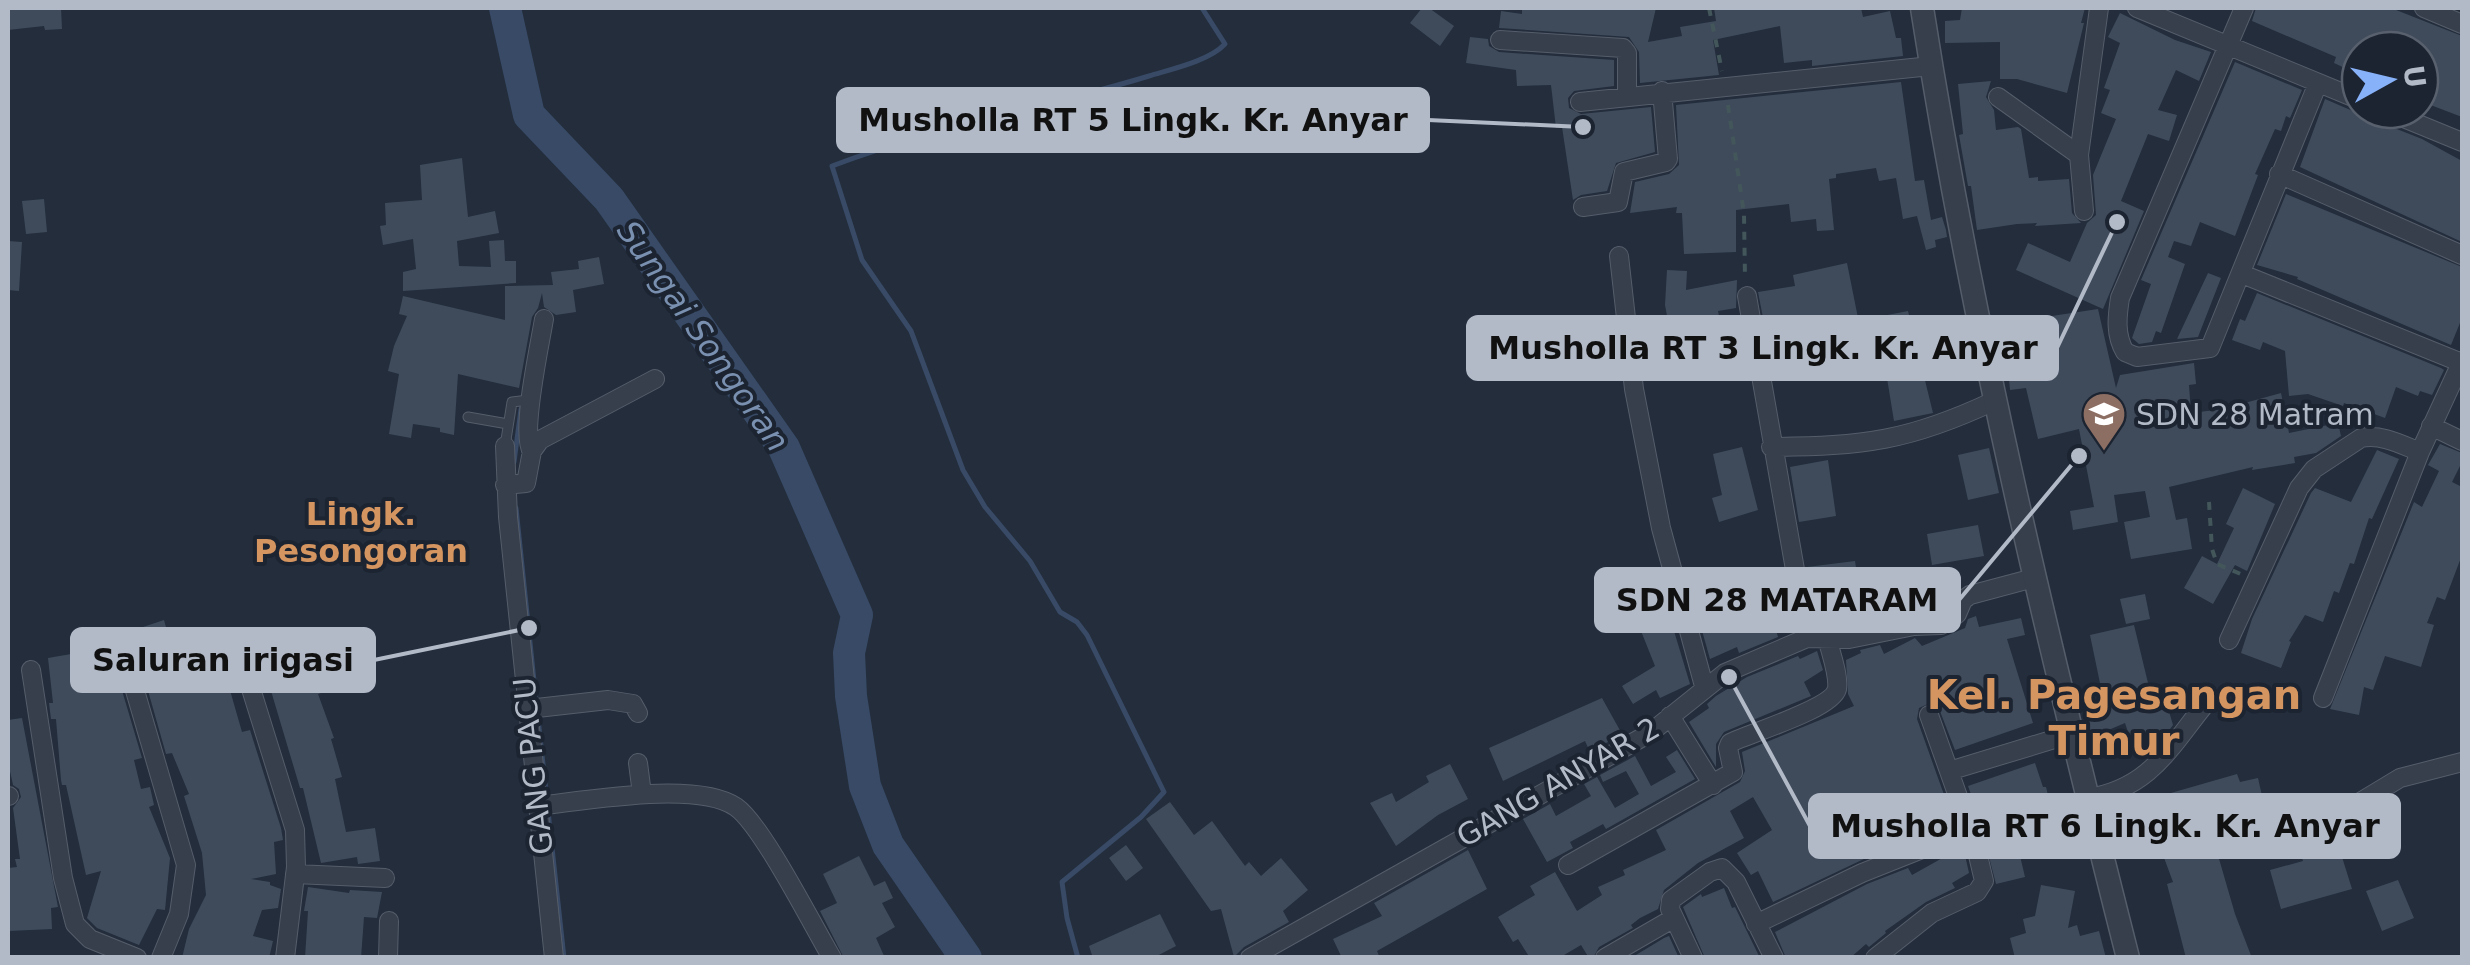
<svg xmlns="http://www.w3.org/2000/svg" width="2470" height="965" font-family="'DejaVu Sans',sans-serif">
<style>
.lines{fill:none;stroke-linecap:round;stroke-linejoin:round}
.stream{stroke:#384a66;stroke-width:5}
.river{stroke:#384a66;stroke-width:32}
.building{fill:#3f4b5b}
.service-casing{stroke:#555d6a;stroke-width:11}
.minor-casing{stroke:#555d6a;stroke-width:20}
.tertiary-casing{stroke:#555d6a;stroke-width:25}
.path{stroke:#43575b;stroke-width:4;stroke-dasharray:8 8;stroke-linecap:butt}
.service{stroke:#373f4d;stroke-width:9}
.minor{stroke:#373f4d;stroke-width:18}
.tertiary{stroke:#373f4d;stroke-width:22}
.labels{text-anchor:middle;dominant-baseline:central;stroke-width:8;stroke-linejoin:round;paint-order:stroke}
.poi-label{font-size:30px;fill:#b2bac8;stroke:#1c2431;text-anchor:start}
.street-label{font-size:30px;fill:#b2bac8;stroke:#1c2431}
.water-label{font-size:32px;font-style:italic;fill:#7a90b0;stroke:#1c2431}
.neighbourhood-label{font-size:32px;font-weight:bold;fill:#d59560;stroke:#1c2431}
.district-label{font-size:40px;font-weight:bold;fill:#d59560;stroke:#1c2431}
.leader{fill:none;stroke:#b2bac8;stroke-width:4}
.callout-dot{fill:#b2bac8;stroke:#1c2431;stroke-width:4}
.callout{fill:#b2bac8;stroke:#b2bac8;stroke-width:4}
.callout-label{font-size:32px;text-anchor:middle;font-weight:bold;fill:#111}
</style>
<rect width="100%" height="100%" fill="#232d3c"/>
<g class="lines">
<path class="stream" d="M514,462L521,409
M516,508L534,681
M535,692L547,800
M548,811L564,958
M1078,958L1067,918L1062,882L1141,817L1164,792L1087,635L1077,622L1060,612L1030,561L985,507L963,470L911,331L862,260L832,166C935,127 1044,108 1149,76C1172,69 1209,61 1225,44L1202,8"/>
<path class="river" d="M505,8L529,115L609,199L784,448L857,615L849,653L851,696L865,786L888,845L966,958"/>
</g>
<path class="building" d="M8,8H61L62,29L45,30L44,26L8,30Z
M1422,8H1429L1454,26L1440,46L1410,23Z
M1522,8H1656L1648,42L1682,36L1680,27L1716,21L1714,8H1861L1863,17L1890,11L1896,38H1901L1903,56L1812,66V60L1784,63L1780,26L1713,40L1719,75L1640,83L1639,52L1629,37L1499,28L1501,11L1522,14Z
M1962,8H2085L2081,23H2084L2067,93L2017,79H2000V42L1945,43V21L1960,20Z
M2256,8H2391L2462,36V117L2420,101V50H2360V75L2334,63L2336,57L2252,21Z
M2120,13L2175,40L2211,52L2199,81L2176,70L2158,110L2177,115L2169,141L2148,134L2121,201L2144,211L2103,309L2016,270L2028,243L2070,262L2087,223L2096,215L2093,175L2116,119L2101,113L2110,90L2104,88L2120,43L2108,37Z
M1470,37L1488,39L1489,46L1499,52L1614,60V86L1574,91L1568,98L1569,108L1581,114L1651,107L1655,152L1616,163L1607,191L1581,195L1573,200L1562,127L1556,128L1551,85L1517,86L1516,70L1466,63Z
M2235,62L2302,90L2290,118L2286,116L2281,131L2275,129L2255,174L2258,175L2235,236L2200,222L2191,246L2174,241L2168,257L2185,264L2161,333L2156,331L2152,342L2139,344L2132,338L2151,284L2141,280Z
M1991,81L1986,97L1994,110L1996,130L2018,127L2021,129L2029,178L2038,177V181L2069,179L2072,213L2081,223L2035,226L2037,223L2017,224L1977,230L1971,186H1968L1959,135L1963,134L1958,84Z
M1901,82L1915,181L1924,180L1931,220L1942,217L1946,230L1947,237L1935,240L1936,247L1926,250L1917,216L1903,219L1896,178L1879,181L1876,168L1836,174V178L1829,179L1834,230L1817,231L1816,219L1791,222L1789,204L1736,210V252L1684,254L1682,213H1676L1677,207L1630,213L1635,182L1669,174L1679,165L1676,105Z
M2325,99L2355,112L2372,113L2379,122L2422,139L2462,161V242L2300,167Z
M462,158L468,217L495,211L499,233L457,241L459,266L491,267L489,241L504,240L505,261H516V283L403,291V272L416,269L413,239L383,245L380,226L386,225L385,203L422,200L420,165Z
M2286,194L2462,267V318L2451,345L2297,279L2298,277L2257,265Z
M44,199L47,232L26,234L22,201Z
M8,241L22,242L19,291L8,290Z
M599,257L604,284L573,290L576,312L556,315L544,307L542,293L538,308L532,317L519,388L458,374L454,435L440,432V428L413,424L411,438L389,434L399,374L388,371L394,346L407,316L399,314L403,296L505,320V286L553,285L551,272L579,269L578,261Z
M1847,263L1859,323L1801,335L1804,359L1772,364L1758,292L1795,286L1793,275Z
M1667,270L1687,271L1686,290L1737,280L1736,308L1718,311L1725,348L1675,358L1665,305Z
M2208,273L2221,278L2198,337L2177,339Z
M2257,293L2441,368L2444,370L2432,395L2420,391L2418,396L2396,387L2385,418L2344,403L2343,406L2308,394L2289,396L2285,351L2263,342L2260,350L2232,340L2240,319L2245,321Z
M2098,309L2116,388L2120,375L2194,363L2196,384L2189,385L2191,413L2223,409L2281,393L2289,433L2338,423L2341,436L2316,453L2294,457L2295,463L2252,470L2253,467L2169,487L2176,520L2187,518L2192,549L2131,559L2124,522L2150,517L2145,491L2114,495L2118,522L2073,530L2070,511L2094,507L2079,429L2038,439L2026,388L2010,390L2008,368L2019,367L2012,322Z
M1908,311L1933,413L1894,421L1877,317Z
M2440,444L2462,453V462L2452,482L2462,487V555L2445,600L2437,597L2427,623L2434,625L2421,667L2385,656L2373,690L2364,687L2359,715L2330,709L2414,502L2422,507L2439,471L2428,465Z
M1742,447L1758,510L1719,522L1712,498L1722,495L1713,454Z
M1989,448L1999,493L1968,500L1958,455Z
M2377,450L2399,459L2372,519L2369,518L2354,564L2350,563L2339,593L2334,591L2323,622L2305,615L2289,641L2291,642L2281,668L2241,653L2252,619L2311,493L2315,488L2351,502Z
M1828,460L1836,516L1799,522L1790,467Z
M2243,488L2275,504L2247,571L2235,565L2213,604L2184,588L2202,556L2217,564L2234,528L2226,524Z
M1978,525L1984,556L1932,565L1927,534Z
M1855,561L1859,587L1812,594L1807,567Z
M1655,568L1690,684L1660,698L1656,690L1633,704L1622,686L1655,666L1639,626L1633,597L1628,599L1621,580Z
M2145,594L2150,619L2126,624L2120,599Z
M1726,596L1737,627L1772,616L1778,637L1739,653L1737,647L1710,659L1694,602Z
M1976,616L1979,627L2021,618L2025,635L2007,639L2033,723L1955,750L1938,706L1930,703L1919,708L1917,719L1953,820L1890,840L1891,842L1863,852L1866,858L1773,902L1758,871L1751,875L1737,853L1772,830L1753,797L1730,811L1744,838L1698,863L1664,890L1658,909L1640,918L1631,925L1633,928L1599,947L1593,958H1589L1581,945L1559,958H1530L1518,939L1513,942L1498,917L1535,895L1530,886L1555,872L1577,911L1602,895L1598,887L1625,875L1623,870L1666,850L1656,830L1740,782L1745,771L1742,752L1854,706L1848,694L1846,660L1861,653L1860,650L1880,645L1884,654L1915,638L1922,646L1965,628L1968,619Z
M164,620L178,670L221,659L242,732L250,730L281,828L283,840L274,842L276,874L251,879L270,882V885L281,889L278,908L262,910L253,936L273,941L269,958H182L189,929L206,895L202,853L184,796L189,794L172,753L166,754L131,631Z
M2134,625L2155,712L2168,708L2173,725L2164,737L2133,747L2125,723L2092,737L2085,721L2106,712L2090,635Z
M294,631L321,693L318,694L334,738L331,739L342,777L335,779L346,832L375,828L380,861L358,864L357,857L321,863L303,788H300L257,644Z
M1817,651L1823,670L1804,682L1811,696L1724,732L1716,744V767L1689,722L1709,708L1707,704L1716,696L1747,677L1798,656L1800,659Z
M71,654L74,670L113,660L142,758L134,760L141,789L150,787L154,805L149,807L170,858L165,910L157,909L139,945L97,928L87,918L101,871L86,875L66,785H62L61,780L56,719H51L49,703H53L48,658Z
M1602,698L1622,734L1590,752L1585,741L1503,781L1489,748Z
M22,718L58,907L51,908L52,929L8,931V868L17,867L15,859H20L13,808L21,797L19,789L13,785L8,762V720Z
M1677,750L1695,779L1606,829L1603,824L1570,842L1573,848L1547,862L1523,819L1550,804L1556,816L1591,796L1584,784L1597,777L1615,808L1639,794L1626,771L1603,782L1600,775L1635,756L1651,786L1676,772L1666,757Z
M2035,763L2043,787H2046L2052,812L2046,814L2050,837L2017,843L2025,877L1996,884L1980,822L1991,816L1987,808L1977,811L1968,786Z
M1450,764L1468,799L1438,815L1396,846L1370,803L1392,793L1396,802L1429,782L1426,776Z
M2237,774L2240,782L2258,778L2267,818L2324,799L2352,889L2281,909L2270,870L2303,861L2291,825L2240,838L2238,830L2213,838L2235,914L2252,958H2186L2167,884L2173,882L2143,801Z
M1170,802L1194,835L1212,821L1245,866L1249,862L1261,876L1281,858L1308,890L1283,911L1289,922L1244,947L1234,957L1221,909L1211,911L1146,819Z
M1126,845L1143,868L1126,881L1109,858Z
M1963,846L1969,873L1952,883L1955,888L1926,902L1885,931L1886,933L1869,947L1866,944L1850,958H1786L1775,932L1867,884L1908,868L1912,875L1946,856L1945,854Z
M1468,850L1487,889L1377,951L1380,958H1342L1333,939L1382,916L1374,903Z
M859,856L874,886L885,881L893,898L882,903L895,927L876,938L885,958H844L820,911L837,903L823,874Z
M2398,880L2414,918L2382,931L2366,891Z
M2041,885L2075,891L2068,928L2077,925L2080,936L2099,931L2106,958H2015L2010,938L2026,933L2023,919L2035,916Z
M308,887L349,893L350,890L382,892L377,918L364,917L361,958H305L308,911H304Z
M1724,888L1732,908L1735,907L1760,958H1705L1683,907L1701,894L1702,897Z
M1160,914L1176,946L1153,958H1093L1089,946Z
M1669,936L1679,958H1631L1664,938Z"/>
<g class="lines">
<defs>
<path id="service" d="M468,417L508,424
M505,446L512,402L529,400"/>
<path id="minor" d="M2137,8L2360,100
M2244,8L2120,298C2117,317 2115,335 2125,352L2137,357L2210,348L2318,83
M2424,8L2462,24
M1500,40L1623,48L1627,53V96
M1998,97L2079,155
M1580,102L1931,66
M2384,110L2462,142
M2279,174L2462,255
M1583,207L1618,202L1624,172L1666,162L1668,159L1662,91
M2084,211L2079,155L2099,8
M1619,256L1634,389L1661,528L1704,686
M2242,274L2462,363
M1747,296L1807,638
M2431,426L2462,441
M505,446L508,517L554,958
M1771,447C1864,446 1909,441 1994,401
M532,452C520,434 540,344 544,319
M505,485L526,483L532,451L540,440L655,379
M2229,640L2299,488L2314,469L2361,438C2382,434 2400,444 2420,452
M124,653L186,865L179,914L161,958
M31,670L63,878L75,924L90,939L137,958
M247,676L295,830L296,867L285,958
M2323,698L2420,452L2462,361
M528,709L608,700L633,704L638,713
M1670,716L1713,785
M638,763L642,794
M1949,771L2071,734
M8,796H9
M2088,798C2153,788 2172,743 2211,697
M537,806C584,801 697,780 736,807C762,825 813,926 832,958
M2352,807L2400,778L2462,762
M1568,865L1733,772L1728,748L1730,743C1750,733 1832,709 1837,689C1839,675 1831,654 1828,641
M295,874L385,878
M1756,924L1862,873L1970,830
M388,958L389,921
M1250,958L1650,733L1725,673L1807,638L1849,639L1914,626L1941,625L1957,614L1963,600L1970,595L2034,578
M1605,958L1674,918
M1693,958L1670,909L1671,900L1710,872L1722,868L1736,882L1774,958
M1875,958L1932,913L1977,892L1984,881L1976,847L1929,715"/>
<path id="tertiary" d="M1922,8C1972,328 2048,643 2128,958"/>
</defs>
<use href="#service" class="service-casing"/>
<use href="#minor" class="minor-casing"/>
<use href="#tertiary" class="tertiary-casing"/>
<path class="path" d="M1709,8L1722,71
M1728,105L1744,214L1745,279
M2209,502L2212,549L2217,564L2243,575"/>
<use href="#service" class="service"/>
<use href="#minor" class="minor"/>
<use href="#tertiary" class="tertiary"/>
</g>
<defs>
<symbol id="school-pin" viewBox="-11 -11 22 30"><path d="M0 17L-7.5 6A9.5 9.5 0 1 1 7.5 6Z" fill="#8d6e63" stroke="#1c2431"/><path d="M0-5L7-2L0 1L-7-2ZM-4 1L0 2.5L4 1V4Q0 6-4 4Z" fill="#fff"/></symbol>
</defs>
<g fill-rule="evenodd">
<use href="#school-pin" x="2079" y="389" width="50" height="68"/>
</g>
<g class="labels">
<g class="poi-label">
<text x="2136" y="414">SDN 28 Matram</text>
</g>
<g class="street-label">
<text transform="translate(533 766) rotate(-96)">GANG PACU</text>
<text transform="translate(1558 782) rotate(-30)">GANG ANYAR 2</text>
</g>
<g class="water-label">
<text transform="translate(703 336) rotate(55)">Sungai Songoran</text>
</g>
<g class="neighbourhood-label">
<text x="361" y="514">Lingk.<tspan x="361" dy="37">Pesongoran</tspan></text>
</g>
<g class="district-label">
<text x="2114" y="695">Kel. Pagesangan<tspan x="2114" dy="46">Timur</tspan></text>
</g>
</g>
<path class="leader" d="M1583 127L1428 120M2117 222L2057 348M2079 456L1959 600M529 628L374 660M1729 677L1810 826"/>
<g class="callout-dot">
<circle cx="1583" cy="127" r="10"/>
<circle cx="2117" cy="222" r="10"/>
<circle cx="2079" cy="456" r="10"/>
<circle cx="529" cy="628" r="10"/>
<circle cx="1729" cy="677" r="10"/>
</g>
<g class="callout">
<rect x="838" y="89" width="590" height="62" rx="10"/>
<rect x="1468" y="317" width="589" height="62" rx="10"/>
<rect x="1596" y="569" width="363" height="62" rx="10"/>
<rect x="72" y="629" width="302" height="62" rx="10"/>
<rect x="1810" y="795" width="589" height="62" rx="10"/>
</g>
<g class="callout-label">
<text x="1133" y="131">Musholla RT 5 Lingk. Kr. Anyar</text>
<text x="1763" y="359">Musholla RT 3 Lingk. Kr. Anyar</text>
<text x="1777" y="611">SDN 28 MATARAM</text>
<text x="223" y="671">Saluran irigasi</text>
<text x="2105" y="837">Musholla RT 6 Lingk. Kr. Anyar</text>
</g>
<rect width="2470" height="965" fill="none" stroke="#b2bac8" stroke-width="20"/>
<g transform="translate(2390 80) rotate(82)"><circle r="48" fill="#1c2431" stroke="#58606d" stroke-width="2.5"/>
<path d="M0-8L18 38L0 25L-18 38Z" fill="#87b1f9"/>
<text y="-15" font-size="28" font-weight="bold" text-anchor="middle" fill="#b2bac8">U</text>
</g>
</svg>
